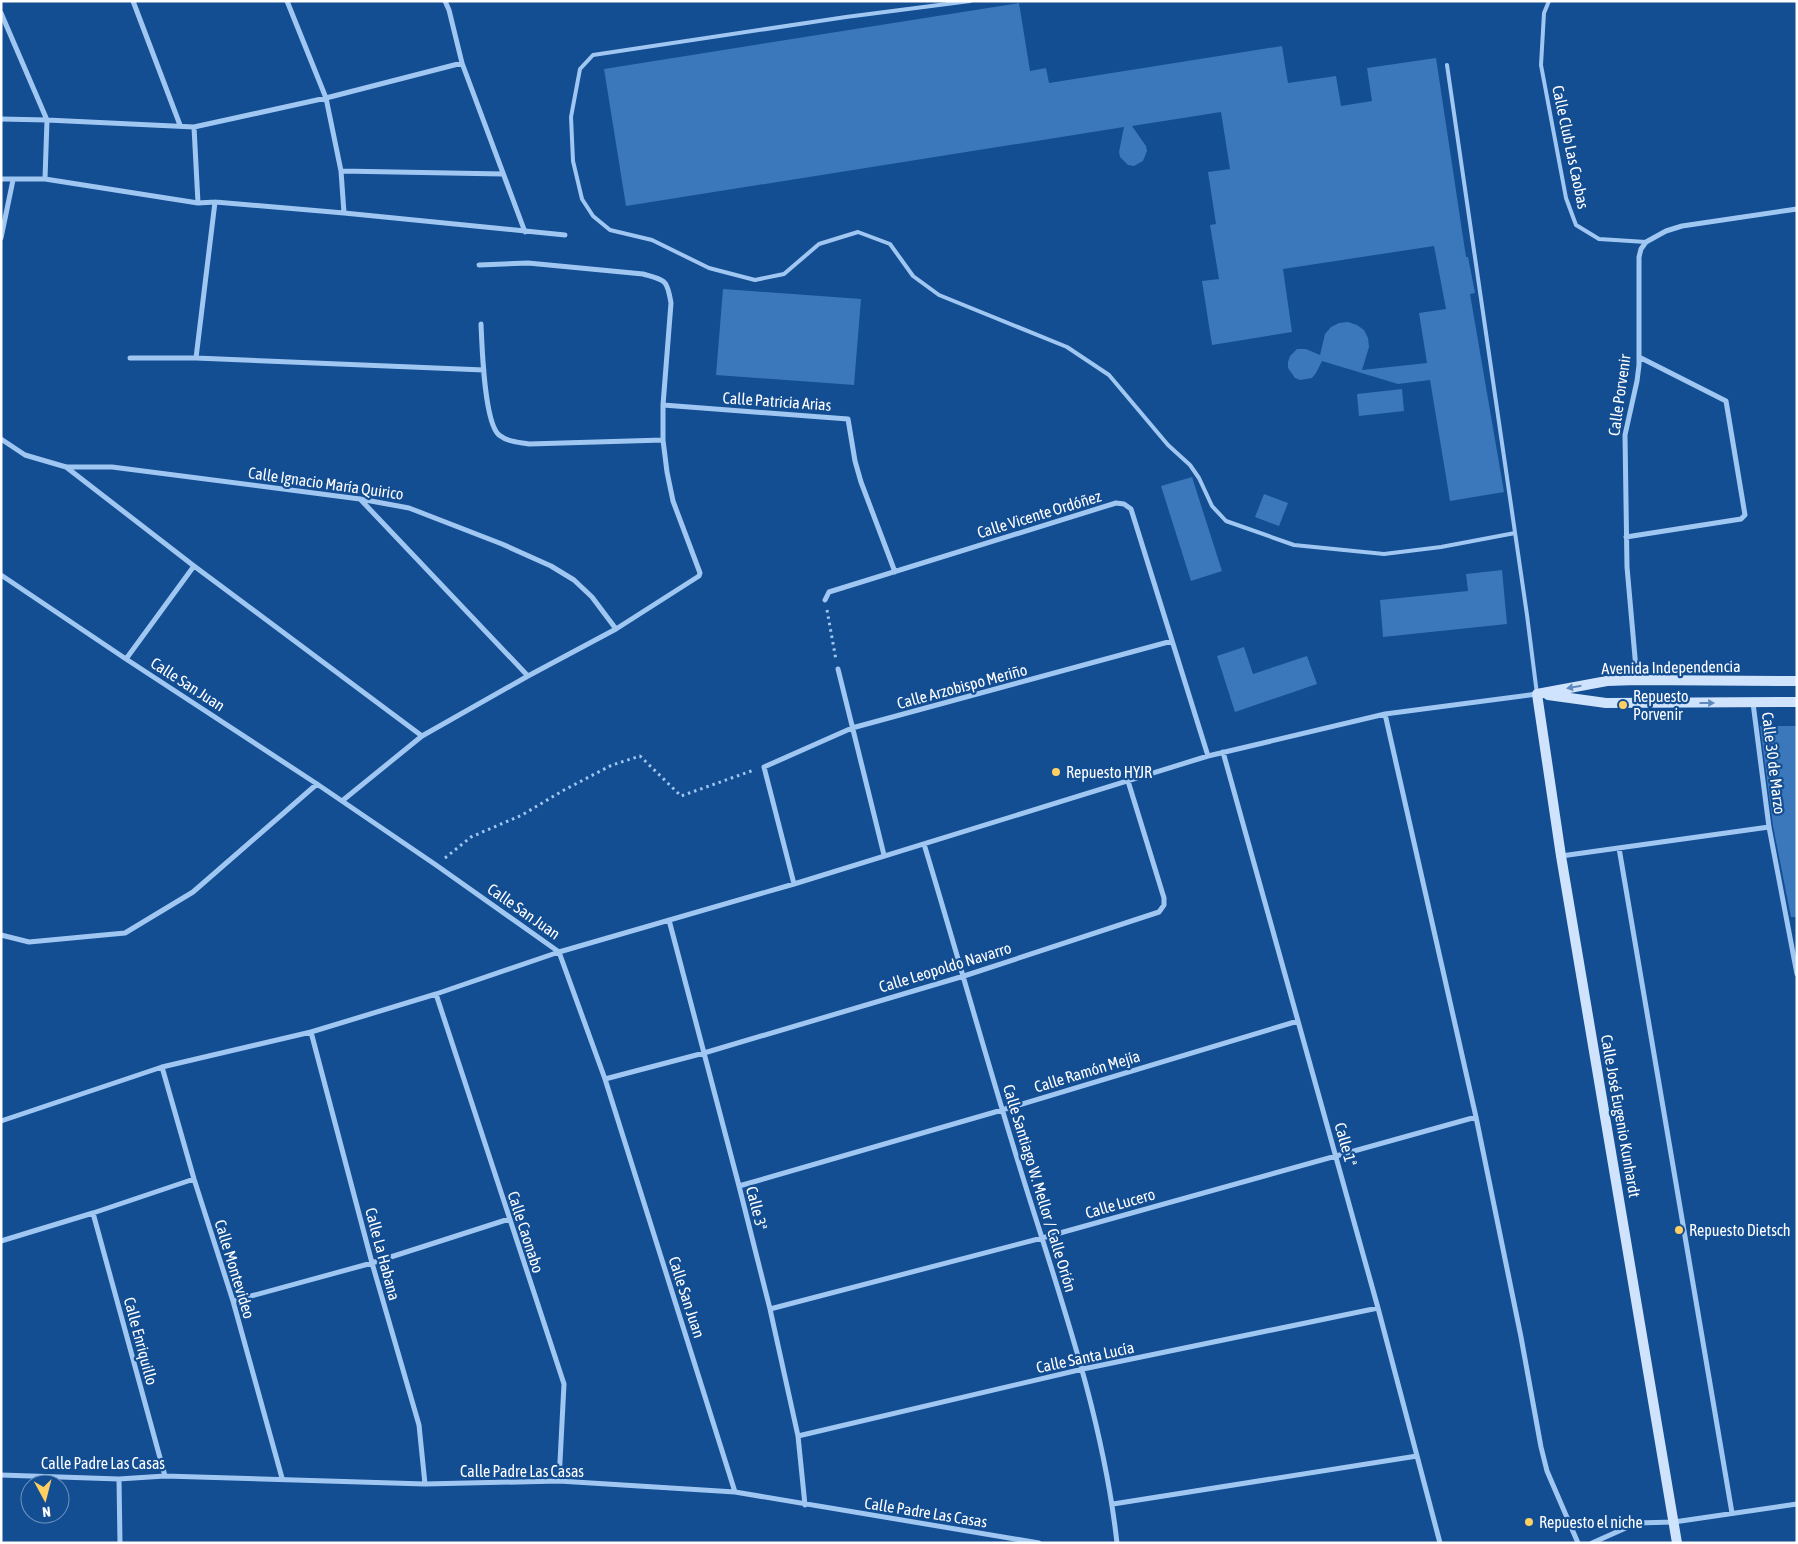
<svg xmlns="http://www.w3.org/2000/svg" width="1798" height="1544" font-family="'Asap Condensed',sans-serif">
<style>
.building{fill:#3b77bb}
.lines{fill:none;stroke-linecap:round;stroke-linejoin:round}
.path{stroke:#a0c7f2;stroke-width:3;stroke-dasharray:2.5 4;stroke-linecap:butt}
.lane{stroke:#a0c7f2;stroke-width:4}
.street{stroke:#a0c7f2;stroke-width:5}
.secondary{stroke:#cfe3fc;stroke-width:10}
.oneway{fill:#5e89bc}
.poi-dot{fill:#ffcf61;stroke:#134d92;stroke-width:2}
.labels{text-anchor:middle;dominant-baseline:central;stroke-width:4.5;stroke-linejoin:round;paint-order:stroke}
.street-label{font-size:16px;fill:#fff;stroke:#134d92}
.poi-label{font-size:16px;fill:#fff;stroke:#134d92;text-anchor:start}
</style>
<rect width="100%" height="100%" fill="#134d92"/>
<path class="building" d="M1019,3L1030,71L1046,68L1049,83L1282,46L1288,83L1336,76L1341,106L1372,101L1367,68L1436,58L1466,257H1468L1475,293L1470,294L1504,492L1450,501L1430,380L1398,384L1322,361L1316,373L1312,378L1300,380L1295,378L1288,368V362L1290,356L1297,349H1306L1320,355L1325,334L1331,327L1339,323L1348,322L1357,325L1364,330L1368,338L1369,347L1362,370L1427,363L1419,313L1446,309L1434,246L1283,269L1292,332L1212,345L1202,281L1219,279L1210,225L1216,224L1208,172L1230,169L1221,112L1132,126L1146,146L1147,151L1143,161L1134,166L1128,165L1120,157L1119,152L1124,127L626,206L604,69Z
M723,289L861,299L854,385L716,375Z
M1402,389L1404,411L1359,416L1357,394Z
M1192,477L1222,571L1191,581L1161,486Z
M1264,494L1288,503L1279,526L1255,517Z
M1502,570L1507,624L1383,637L1380,600L1468,591L1466,574Z
M1244,647L1253,674L1307,656L1317,684L1235,712L1217,656Z
M1760,726H1797V917H1791L1773,826Z"/>
<g class="lines">
<path class="path" d="M827,610L836,660
M445,858L471,837L522,815L564,790L612,765L640,756L681,796L754,770"/>
<path class="lane" d="M970,1L846,17L593,55L580,69L571,117L573,161L582,199L593,216L610,230L652,240L709,268L755,280L784,274L819,244L858,232L890,244L913,276L939,295L1067,347L1109,375L1168,445L1190,465L1199,478L1212,506L1226,521L1294,545L1384,554L1441,547L1515,533
M1549,1L1544,13L1541,65L1566,198L1576,225L1599,239L1646,242
M1447,65L1527,615L1537,694"/>
<path class="street" d="M133,1L180,125
M287,1L326,98L341,171L344,213
M445,1L449,10L462,63L525,232
M1,13L47,120L45,179
M1,119L47,120L194,127L326,98L462,63
M194,127L198,203
M341,171L503,174
M1,179H45L198,203L215,202L344,213L565,235
M1,238L13,180
M481,324C482,345 484,422 499,435C508,442 518,442 529,444L663,440
M130,358H196L484,370
M196,358L215,202
M663,405L848,419L855,461L861,482L895,572
M1,439L25,455L66,467H112L360,499L409,508L502,544L551,566L574,580L592,597L616,629
M66,467L194,566L422,736
M360,499L528,676
M1626,537L1741,519L1745,515L1726,401L1639,357
M1,575L126,659L317,784L436,865L559,952L605,1079L735,1492
M825,600L829,592L1116,503L1124,504L1131,509L1208,756
M126,659L194,566
M838,669L884,855
M1637,680L1627,567L1625,435L1637,381L1639,365V257L1641,249L1646,242L1666,231L1682,226L1797,209
M1753,703L1769,827L1797,974
M1385,714L1476,1117L1521,1337L1541,1447L1547,1471L1578,1543
M1223,752L1378,1308L1440,1543
M342,801L422,736L528,676L616,629L699,576L700,573L673,501L667,472L663,440V405L671,303C667,279 666,281 643,274L528,263L479,265
M924,844C958,956 989,1069 1024,1181C1061,1300 1103,1418 1117,1543
M1619,848L1732,1513
M1561,856L1769,827
M794,884L764,767L852,728L1172,641
M669,920L739,1186L770,1309L798,1436L805,1505
M1,935L29,942L125,933L193,892L317,784
M436,994L564,1384L559,1481
M311,1032L372,1263L419,1425L425,1484
M162,1067L194,1179L233,1301L282,1478
M605,1079L704,1053L964,976L1159,912L1164,905V898L1128,781
M1,1121L162,1067L311,1032L436,994L559,952L794,884L1208,756L1385,714L1537,694
M739,1186L1002,1110L1298,1021
M93,1213L165,1476
M1,1241L93,1213L194,1179
M233,1301L372,1263L509,1219
M770,1309L1042,1238L1476,1117
M798,1436L1083,1369L1378,1308
M1,1475L119,1479L165,1476L425,1484L559,1481L735,1492L1039,1543
M119,1479L120,1543
M1113,1504L1417,1456
M1592,1543L1637,1523L1674,1522L1797,1504"/>
<path class="secondary" d="M1537,694L1561,856L1677,1543
M1537,694L1607,681L1637,680L1797,681
M1548,695L1606,703L1797,702"/>
</g>
<defs><path id="oneway-solid" d="M-6-.8H1V-3.2L6.5 0L1 3.2V.8H-6Z" transform="scale(1.25)"/></defs>
<g class="oneway">
<use href="#oneway-solid" transform="translate(1574 687) rotate(170)"/>
<use href="#oneway-solid" transform="translate(1707 703)"/>
</g>
<g class="poi-dot">
<circle cx="1623" cy="705" r="5"/>
<circle cx="1056" cy="772" r="5"/>
<circle cx="1679" cy="1230" r="5"/>
<circle cx="1529" cy="1522" r="5"/>
</g>
<g class="labels">
<g class="street-label">
<text transform="translate(1571 147) rotate(78)">Calle Club Las Caobas</text>
<text transform="translate(1619 395) rotate(-82)">Calle Porvenir</text>
<text transform="translate(777 401) rotate(4)">Calle Patricia Arias</text>
<text transform="translate(326 483) rotate(8)">Calle Ignacio María Quirico</text>
<text transform="translate(1039 514) rotate(-17)">Calle Vicente Ordóñez</text>
<text transform="translate(1671 667) rotate(-1)">Avenida Independencia</text>
<text transform="translate(188 684) rotate(33)">Calle San Juan</text>
<text transform="translate(962 686) rotate(-15)">Calle Arzobispo Meriño</text>
<text transform="translate(1774 763) rotate(83)">Calle 30 de Marzo</text>
<text transform="translate(524 911) rotate(35)">Calle San Juan</text>
<text transform="translate(945 967) rotate(-17)">Calle Leopoldo Navarro</text>
<text transform="translate(1087 1071) rotate(-17)">Calle Ramón Mejía</text>
<text transform="translate(1621 1116) rotate(80)">Calle José Eugenio Kunhardt</text>
<text transform="translate(1346 1144) rotate(74)">Calle 1ª</text>
<text transform="translate(1040 1188) rotate(73)">Calle Santiago W. Mellor / Calle Orión</text>
<text transform="translate(1120 1203) rotate(-16)">Calle Lucero</text>
<text transform="translate(757 1208) rotate(76)">Calle 3ª</text>
<text transform="translate(526 1232) rotate(72)">Calle Caonabo</text>
<text transform="translate(383 1254) rotate(75)">Calle La Habana</text>
<text transform="translate(235 1269) rotate(73)">Calle Montevideo</text>
<text transform="translate(687 1297) rotate(72)">Calle San Juan</text>
<text transform="translate(141 1341) rotate(75)">Calle Enriquillo</text>
<text transform="translate(1085 1357) rotate(-12)">Calle Santa Lucía</text>
<text x="103" y="1463">Calle Padre Las Casas</text>
<text x="522" y="1471">Calle Padre Las Casas</text>
<text transform="translate(926 1512) rotate(9)">Calle Padre Las Casas</text>
</g>
<g class="poi-label">
<text x="1633" y="696">Repuesto<tspan x="1633" dy="18">Porvenir</tspan></text>
<text x="1066" y="772">Repuesto HYJR</text>
<text x="1689" y="1230">Repuesto Dietsch</text>
<text x="1539" y="1522">Repuesto el niche</text>
</g>
</g>
<rect width="1798" height="1544" fill="none" stroke="#ffffff" stroke-width="5"/>
<g transform="translate(45 1499) rotate(173)"><circle r="24" fill="#134d92" stroke="#7194be"/>
<path d="M0-4L9 19L0 12L-9 19Z" fill="#ffcf61"/>
<text y="-8" font-size="14" font-weight="bold" text-anchor="middle" fill="#ffffff">N</text>
</g>
</svg>
